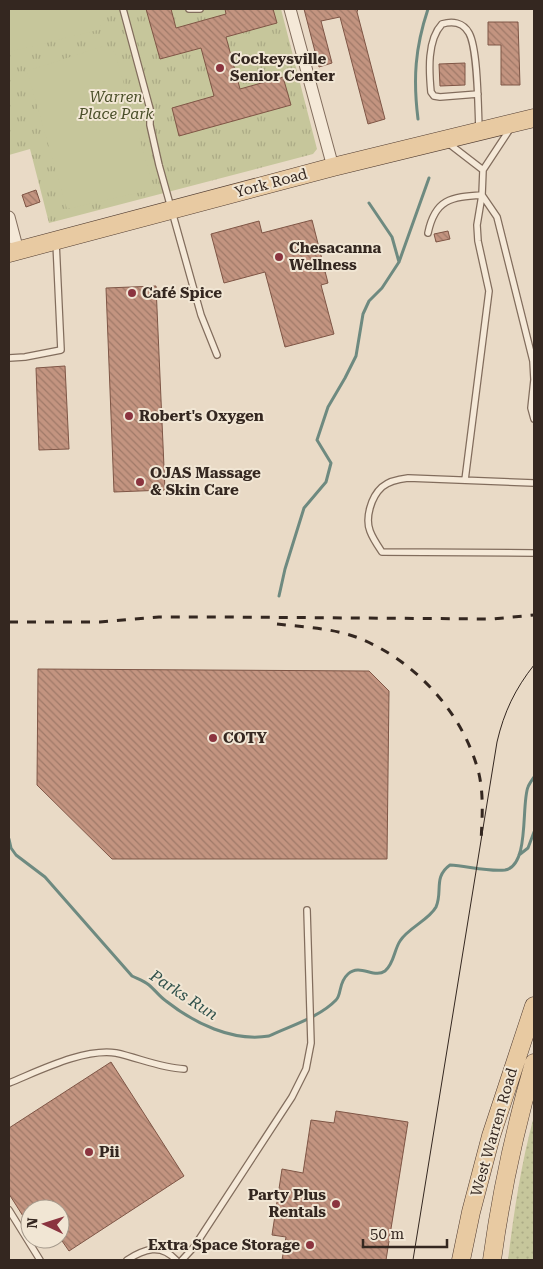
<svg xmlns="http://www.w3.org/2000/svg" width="543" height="1269" font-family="'Roboto Serif',serif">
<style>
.grass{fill:url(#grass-dots)}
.park{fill:url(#park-tufts)}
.pitch{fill:#c6c69b}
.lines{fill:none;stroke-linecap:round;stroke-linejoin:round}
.stream{stroke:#6e8a80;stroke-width:3}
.building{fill:url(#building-back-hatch);stroke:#7f5646}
.lane-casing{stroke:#826d5d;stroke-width:8}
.street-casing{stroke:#826d5d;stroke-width:13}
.primary-casing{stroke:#513c31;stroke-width:19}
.lane{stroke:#f5e9d8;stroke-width:5.5}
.street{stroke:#f5e9d8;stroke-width:11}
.primary{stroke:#e8caa2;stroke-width:18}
.tram{stroke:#342720;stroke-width:1}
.rail{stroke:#342720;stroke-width:3;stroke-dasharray:9 9;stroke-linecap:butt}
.poi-dot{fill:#8b343f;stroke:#f1e6d4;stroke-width:2}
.labels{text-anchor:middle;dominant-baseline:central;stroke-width:4;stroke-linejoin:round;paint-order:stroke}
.poi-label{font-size:15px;font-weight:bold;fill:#342720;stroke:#f1e6d4;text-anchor:start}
.park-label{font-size:15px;font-style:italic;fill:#494e28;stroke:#f1e6d4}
.street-label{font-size:15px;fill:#342720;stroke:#f1e6d4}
.water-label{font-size:16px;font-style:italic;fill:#31524c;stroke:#f1e6d4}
</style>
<defs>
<pattern id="grass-dots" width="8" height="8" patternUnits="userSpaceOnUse" patternTransform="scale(1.25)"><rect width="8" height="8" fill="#c6c69b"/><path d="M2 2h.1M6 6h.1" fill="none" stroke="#abaa85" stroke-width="1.8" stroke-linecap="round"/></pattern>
<pattern id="park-tufts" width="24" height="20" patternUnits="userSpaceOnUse" patternTransform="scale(1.25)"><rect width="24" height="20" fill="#c6c69b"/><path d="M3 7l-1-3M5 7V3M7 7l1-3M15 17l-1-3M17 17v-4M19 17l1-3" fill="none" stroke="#abaa85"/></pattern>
<pattern id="building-back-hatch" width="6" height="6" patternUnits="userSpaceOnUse" patternTransform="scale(1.25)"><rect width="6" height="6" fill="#c39480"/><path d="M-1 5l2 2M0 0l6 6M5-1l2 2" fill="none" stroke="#9f7968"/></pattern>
</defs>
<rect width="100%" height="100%" fill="#e9dac6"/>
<path class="grass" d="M534,1116V1260H508C514,1211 521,1164 534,1116Z"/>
<path class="park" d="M9,9H281L317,149L313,154L49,223L30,149L9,155Z"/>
<path class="pitch" d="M9,9H105L107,14L98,30L9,52Z
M104,46L115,53L154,189L67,209L27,71Z"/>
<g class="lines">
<path class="stream" d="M418,119C413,79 415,48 428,9
M369,203L392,237L399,262
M279,596L285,569L304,508L326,482L331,463L317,440L328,407L345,378L356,356L363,314L369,301L382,288L399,262L429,178
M9,839L11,848L16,855L45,877L132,976C138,979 144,981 149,985C155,990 160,997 166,1001C194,1023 232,1042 269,1036C290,1026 320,1017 336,1000C342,994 338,983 348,974C360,963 374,979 385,971C394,964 394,950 400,941C408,928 429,920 436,907C443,892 433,877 450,865C467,866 488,872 505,870C530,866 521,804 528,787C529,784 532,780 534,777
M519,855L528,848L534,832"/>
</g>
<path class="building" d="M146,9H171L176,28L226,14L225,9H273L277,23L226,37L240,89L283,77L291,105L179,136L172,108L214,96L201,48L160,59Z
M304,9H358L357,12L385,119L368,124L340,17L321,21L332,63L319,67Z
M488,22H518L520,85H501V45H488Z
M465,63V85L440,86L439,64Z
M36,190L40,202L26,207L22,195Z
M312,220L328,283L321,285L334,334L285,347L265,272L224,283L211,234L259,221L262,233Z
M448,231L450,239L436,242L434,234Z
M156,286L165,490L114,492L106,288Z
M65,366L69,449L39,450L36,368Z
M38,669L369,671L389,691L387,859H112L37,785Z
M111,1062L184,1176L69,1251L60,1238V1209H30V1227L9,1194V1128Z
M336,1111L408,1122L386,1260H282L286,1237L272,1235L282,1169L303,1173L311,1120L334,1123Z"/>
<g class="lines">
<defs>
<path id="lane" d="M123,9L150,109V125L159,165L201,315L217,355
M189,9H200
M478,94L440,97L434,96L431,92C429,71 427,40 442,24C452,21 463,22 469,33C478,49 478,108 479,129
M448,143L483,170L510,129
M428,233C435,199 451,197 482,195L497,217L533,361L534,379
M9,358L25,357L61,350L56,242
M534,380L531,408L534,419
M465,480L489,291L478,241L477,225L482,195L483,170
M534,483L408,478C399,479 389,481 382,487C371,497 365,518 370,531C373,539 378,546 382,552L534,553
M9,1083C39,1071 84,1048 116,1053C139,1058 161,1068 184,1069
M9,1210L40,1260
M127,1260C144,1249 161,1243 176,1260
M182,1260L194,1247L292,1097L306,1069L311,1043L307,910"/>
<path id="street" d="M290,9L333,167
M9,217L18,251"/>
<path id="primary" d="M9,253L333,167L534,118
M461,1260L471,1212L491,1136L534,1006
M492,1260C501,1193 515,1128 534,1063"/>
</defs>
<use href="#lane" class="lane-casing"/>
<use href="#street" class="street-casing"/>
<use href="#primary" class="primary-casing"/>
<use href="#lane" class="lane"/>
<use href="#street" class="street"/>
<use href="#primary" class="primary"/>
<path class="tram" d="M413,1260L497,742C504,712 515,689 534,665"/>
<path class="rail" d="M9,622H100L159,617H222L493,619L534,615
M277,624C303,627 331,628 356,637C414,659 464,713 479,774C484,796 482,820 481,842"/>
</g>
<g class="poi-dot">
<circle cx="220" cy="68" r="5"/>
<circle cx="279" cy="257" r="5"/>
<circle cx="132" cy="293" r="5"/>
<circle cx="129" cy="416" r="5"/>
<circle cx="140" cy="482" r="5"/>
<circle cx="213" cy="738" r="5"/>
<circle cx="89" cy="1152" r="5"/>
<circle cx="336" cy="1204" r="5"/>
<circle cx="310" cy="1245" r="5"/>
</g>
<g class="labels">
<g class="poi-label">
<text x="230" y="59">Cockeysville<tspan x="230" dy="17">Senior Center</tspan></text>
<text x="289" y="248">Chesacanna<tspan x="289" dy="17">Wellness</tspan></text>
<text x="142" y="293">Café Spice</text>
<text x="139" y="416">Robert's Oxygen</text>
<text x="150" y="473">OJAS Massage<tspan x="150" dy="17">&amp; Skin Care</tspan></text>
<text x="223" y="738">COTY</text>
<text x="99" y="1152">Pii</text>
<text x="326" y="1195" text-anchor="end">Party Plus<tspan x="326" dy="17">Rentals</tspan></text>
<text x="300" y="1245" text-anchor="end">Extra Space Storage</text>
</g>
<g class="park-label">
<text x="116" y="97">Warren<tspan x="116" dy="17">Place Park</tspan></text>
</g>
<g class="street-label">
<text transform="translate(271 183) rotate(-15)">York Road</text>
<text transform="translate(494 1132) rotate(-74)">West Warren Road</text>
</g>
<g class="water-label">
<text transform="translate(184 995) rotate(33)">Parks Run</text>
</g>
</g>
<rect width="543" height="1269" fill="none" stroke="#342720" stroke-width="20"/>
<g transform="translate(45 1224) rotate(274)"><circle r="24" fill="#f1e6d4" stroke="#a59a8c"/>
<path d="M0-4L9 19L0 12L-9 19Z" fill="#8b343f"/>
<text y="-8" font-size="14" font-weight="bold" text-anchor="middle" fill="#342720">N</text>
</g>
<path d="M363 1239v8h84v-8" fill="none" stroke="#342720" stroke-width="2.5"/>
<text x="370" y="1239" font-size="15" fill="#342720" stroke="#f1e6d4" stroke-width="4" paint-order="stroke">50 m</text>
</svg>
